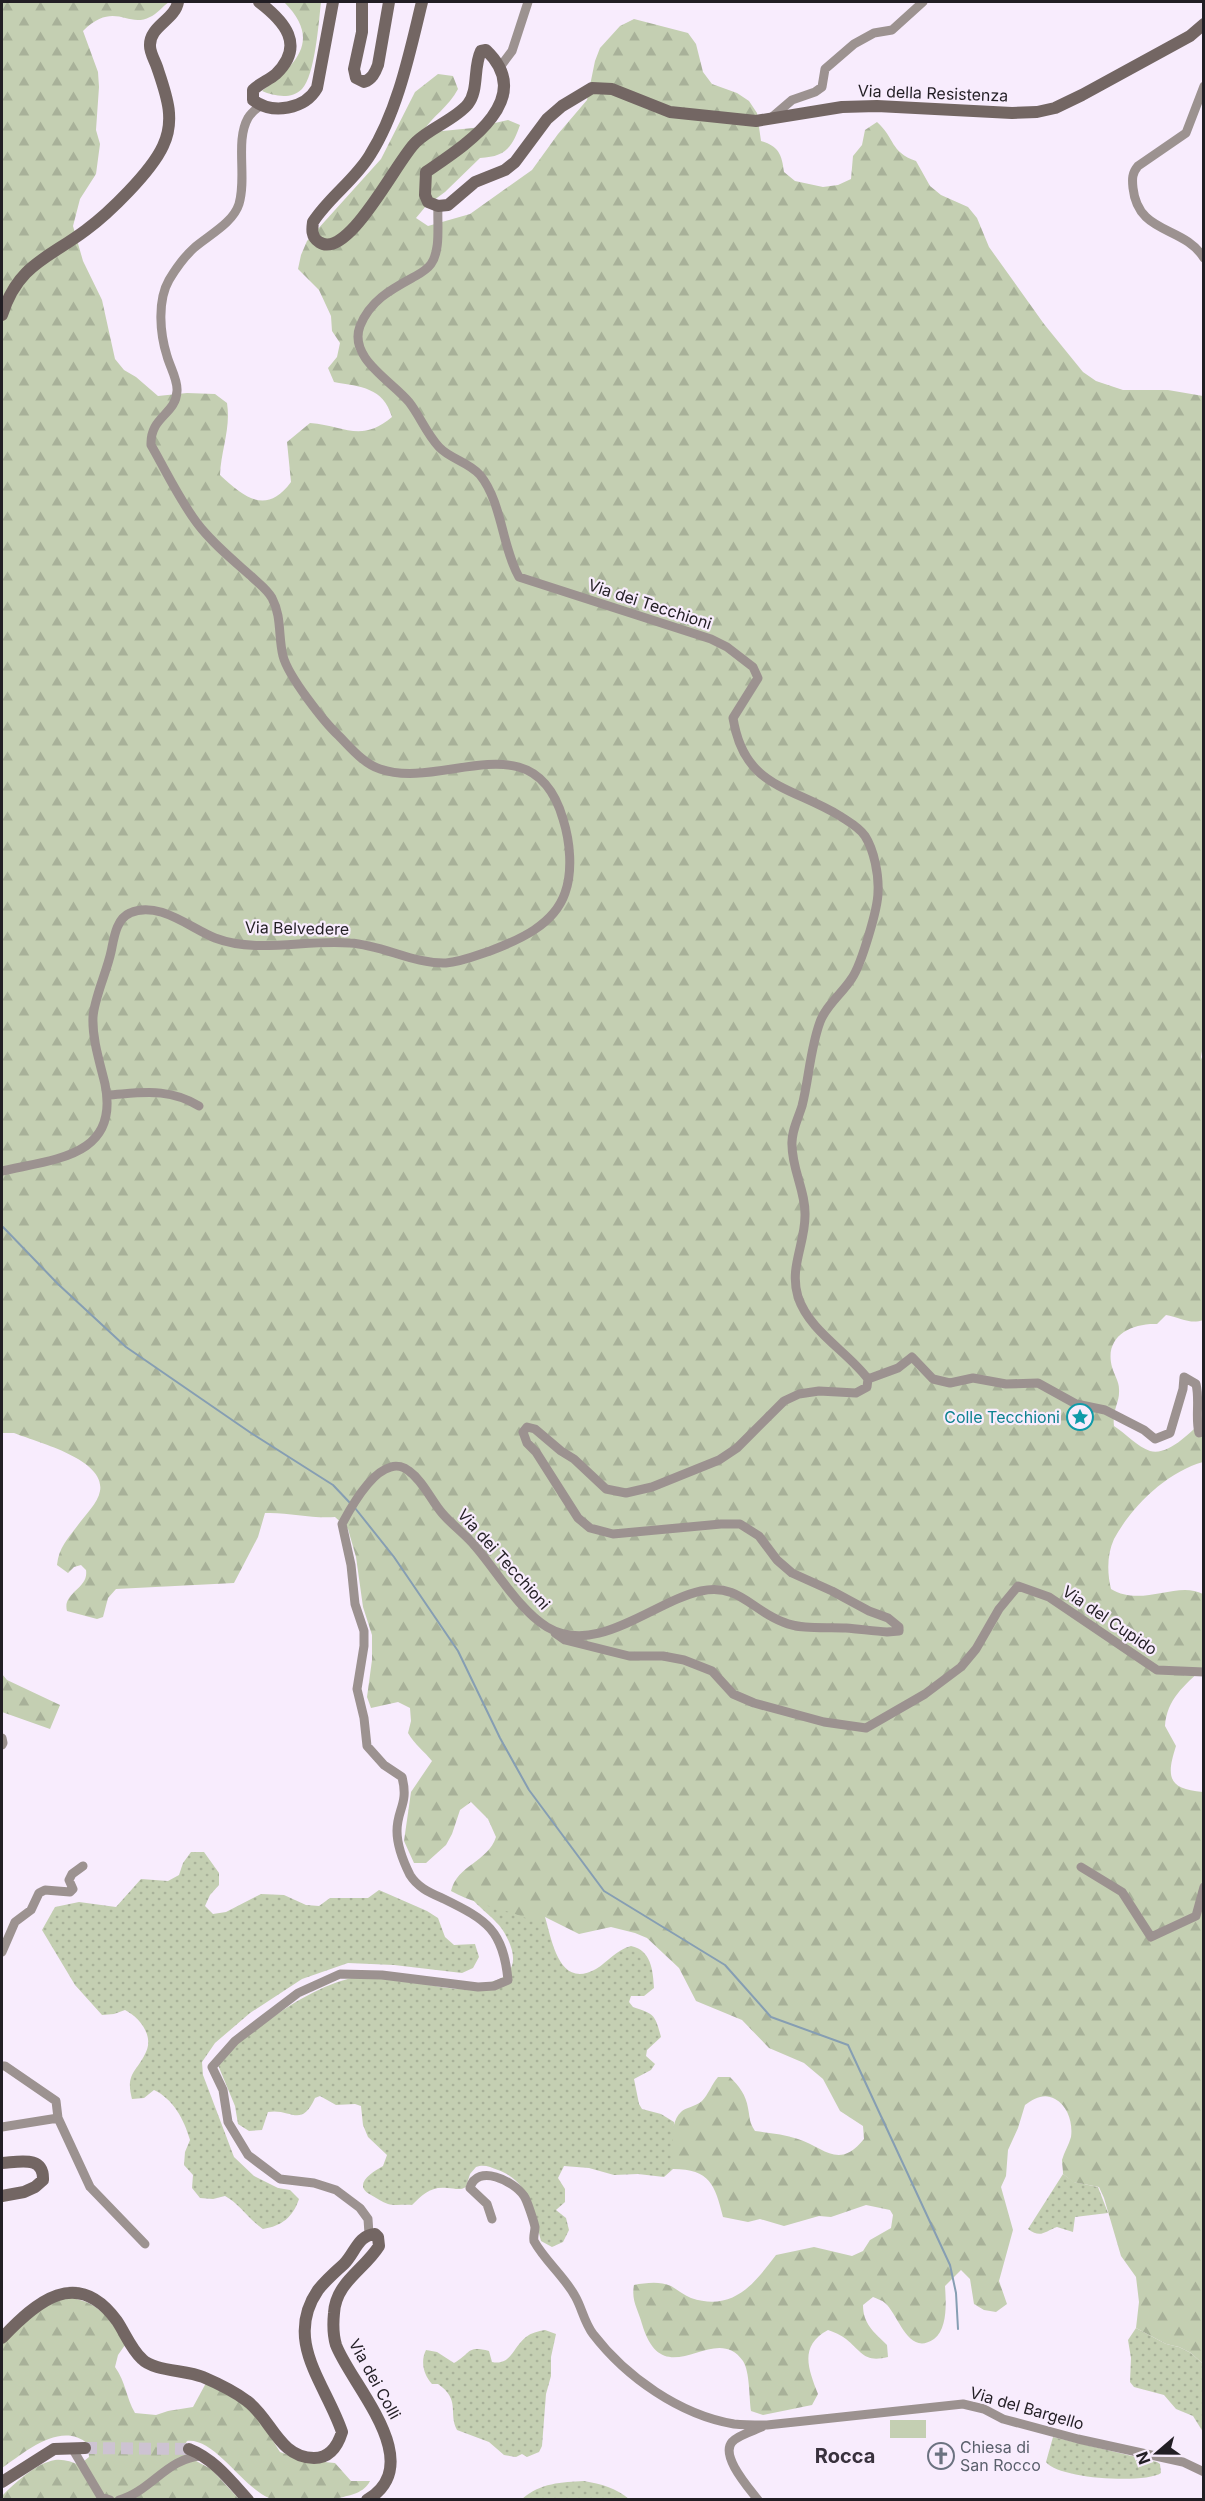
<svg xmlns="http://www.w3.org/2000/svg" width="1205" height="2501" font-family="Inter,sans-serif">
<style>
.grass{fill:url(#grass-dots)}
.forest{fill:url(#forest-firs)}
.park{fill:#c4cfb2}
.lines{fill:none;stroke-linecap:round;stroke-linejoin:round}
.stream{stroke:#869eb3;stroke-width:2}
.secondary-tunnel{stroke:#cdc3d2;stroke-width:12;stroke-dasharray:12 6;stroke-linecap:butt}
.street{stroke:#9c9290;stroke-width:9}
.secondary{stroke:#736663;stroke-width:12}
.labels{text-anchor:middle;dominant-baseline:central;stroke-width:4.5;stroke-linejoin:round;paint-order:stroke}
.street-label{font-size:16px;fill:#221e24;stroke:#f8ecfd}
.culture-label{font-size:16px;fill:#0d838f;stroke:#f8ecfd;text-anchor:end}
.worship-label{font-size:16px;fill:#5b616d;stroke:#f8ecfd;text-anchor:start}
.quarter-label{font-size:20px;font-weight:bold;fill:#39313d;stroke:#f8ecfd}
</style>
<defs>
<pattern id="grass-dots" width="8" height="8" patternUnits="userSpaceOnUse" patternTransform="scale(1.5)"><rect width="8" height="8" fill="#c4cfb2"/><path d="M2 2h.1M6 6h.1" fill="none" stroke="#a8b199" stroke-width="1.8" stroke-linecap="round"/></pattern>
<pattern id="forest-firs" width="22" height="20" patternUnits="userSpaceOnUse" patternTransform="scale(1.5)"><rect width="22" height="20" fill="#c4cfb2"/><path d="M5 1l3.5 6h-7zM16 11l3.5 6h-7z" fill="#a8b199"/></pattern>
</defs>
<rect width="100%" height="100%" fill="#f8ecfd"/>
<path class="grass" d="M191,1852H204L219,1873V1885L210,1895L205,1906L213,1914L226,1912L261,1894L284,1895L306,1905L319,1906L330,1898H368L379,1890L427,1911L438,1918L445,1937L454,1945L475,1944L479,1957L473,1968L462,1973L394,1965L348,1963L302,1979L250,2013L215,2043L202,2062L203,2075L234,2157L254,2176L278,2188L290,2190L299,2199C293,2217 282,2226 263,2229C248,2219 240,2204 225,2196L213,2199L200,2198L192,2188L193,2175L184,2165L185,2152L190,2140C184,2119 173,2099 154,2090L144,2098L132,2099C125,2073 137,2072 146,2052C154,2035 139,2017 125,2010L114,2014L102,2015L75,1985L42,1930L55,1907L79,1902L116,1907L141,1879L168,1881L179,1875L183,1863Z
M473,1900L545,1917C552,1940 559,1990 596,1969C609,1961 616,1950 631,1946C651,1950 653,1970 654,1988L644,1996H631L629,2002L633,2007C654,2014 655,2014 661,2037L647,2050L646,2056L655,2064L651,2070L634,2079L639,2104L642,2109L661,2114L674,2122L673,2169L664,2177L638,2174L614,2175L589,2168L564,2166L558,2178L565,2189V2202L556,2210L566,2218L569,2230L563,2242L552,2247L541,2241C534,2212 529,2181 498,2170C490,2167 484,2164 476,2167L470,2174L466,2187C459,2191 455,2188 447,2188C431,2186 422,2195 412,2205C404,2204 395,2206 388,2204C382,2202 377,2198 371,2195C352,2185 371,2173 383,2166L387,2155L368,2137L363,2125L361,2106L355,2104L336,2105L320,2096L315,2098C301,2129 291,2108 268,2112L262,2130L249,2131L238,2124L235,2106L218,2065L220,2057C261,2026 301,1991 351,1978C389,1969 426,1989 464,1989C472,1989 482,1985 490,1982C520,1975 517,1952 502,1929C495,1919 482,1910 473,1900Z
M1063,2174L1074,2182L1098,2187L1108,2213L1075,2217L1073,2232L1057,2227C1045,2231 1041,2239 1028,2229Z
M1136,2328L1166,2344L1179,2347L1191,2353L1203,2364V2432L1193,2416L1176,2409L1164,2395L1134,2387L1130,2382L1131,2358L1128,2340Z
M545,2330L556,2334L551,2357V2376L546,2394L542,2446L539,2452L527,2457L522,2454L516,2457L504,2455L489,2442L457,2430C448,2413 461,2400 438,2384H432C424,2375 420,2362 426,2350L437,2352L454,2363C471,2354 466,2345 489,2351L492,2362C511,2366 513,2347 526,2337C531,2333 538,2331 545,2330Z
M1053,2437L1157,2462L1160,2464L1161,2473C1145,2484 1058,2479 1046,2462Z
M584,2481C601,2484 616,2488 629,2499H522C540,2483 562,2482 584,2481Z"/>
<path class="forest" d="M2,2H169C163,6 157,14 150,17C127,29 115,0 83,31L98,72L99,87L96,130L100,144L96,174L80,199L73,226L83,261L102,300L115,359L124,370L136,377L158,396L187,393L215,394L227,403C231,428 221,450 220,475C244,497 266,516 291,482L287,442L310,423C345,426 361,443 392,417C383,387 361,387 334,382L328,368L337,357L340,343L332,331L331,316L319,290L298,269L301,255L307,241L381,159L415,92L438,74L453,76L458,89C449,107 432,116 422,133L473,128L508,120L520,125C512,148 505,157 480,158L445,192L426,206L416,218L428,226L470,214L532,170L558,134L587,100L595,61L600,48L620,26L634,19L688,33L696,44L703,72L712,84L737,93L749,101L757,113L761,141C778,146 782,154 784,172L795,181L823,187L838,185L851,179L853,156L862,145L865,130L877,122C895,138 890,152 916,161L930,186L941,195L968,207L977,218L989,247L1044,324L1083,372L1096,381L1123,390H1168L1203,396L1204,1039L1201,1057L1204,1064L1203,1320C1191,1325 1179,1317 1166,1315L1157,1324C1130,1323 1104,1337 1112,1367C1114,1374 1119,1382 1119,1389C1120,1403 1112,1409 1114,1426C1125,1433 1138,1447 1150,1451C1169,1456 1190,1432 1203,1421V1462C1167,1472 1132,1506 1114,1539C1107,1554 1107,1573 1111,1589C1142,1608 1177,1580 1203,1594V1668C1184,1686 1167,1699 1165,1726L1176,1746C1166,1777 1168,1789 1203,1792V2364L1191,2353L1179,2347L1166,2344L1136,2328L1139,2302L1136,2277L1121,2256L1104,2198L1099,2187L1073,2182L1063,2174C1063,2169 1062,2164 1062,2160C1064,2152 1069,2145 1071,2137C1073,2123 1068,2106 1055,2099C1044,2093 1035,2098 1025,2105L1018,2128L1008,2150L1006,2176L1001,2187L1013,2230L999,2281L1007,2304L996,2312L984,2310L974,2304L970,2279L961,2270L945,2286C946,2302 948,2328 934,2339C908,2357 899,2315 885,2303C882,2300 877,2299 873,2297L863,2305C863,2324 874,2332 887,2345L888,2357C864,2363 862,2352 846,2339C841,2335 834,2332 828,2330C799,2346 808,2368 818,2394L812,2405L763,2415L751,2411C749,2398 750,2372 743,2361C714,2319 664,2398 642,2324C638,2309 631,2301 634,2285C646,2283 659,2281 671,2286C678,2290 684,2295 691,2298C733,2312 754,2284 776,2255L814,2247L852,2256L863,2251L870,2240L891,2228L893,2215L890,2210L866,2205L831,2217L819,2216L784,2226L760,2219L748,2222L723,2217C715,2185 710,2169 673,2169C673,2153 668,2124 681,2112C686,2107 695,2107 702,2101C708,2095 712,2084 718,2077H730C739,2086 746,2095 748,2108C750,2118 749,2122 755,2131C769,2133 784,2134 798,2139C825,2148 839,2170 864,2139L863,2126L840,2111L823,2079L804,2063L769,2048L742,2020L696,2001L679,1968L647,1938L635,1933L611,1927L579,1934L545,1917L533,1921C507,1909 476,1905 451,1891C457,1865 488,1862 496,1837L488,1819L471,1802L460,1810L452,1834L446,1845L426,1863H414L404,1841L411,1792L432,1761C424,1751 415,1745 408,1733L411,1721L410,1708L398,1702L371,1708L367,1697L372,1660V1635L363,1607L356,1557L348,1529L335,1517C312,1519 289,1512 265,1513L258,1537L234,1583L116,1589L108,1598L103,1617L97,1619L67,1611C62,1592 89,1589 86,1570L81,1565L74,1567L68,1573L57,1565C59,1547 67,1540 78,1525C85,1515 98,1503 100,1491C106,1459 36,1442 14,1433H2Z
M284,2H321C319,20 315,76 302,89C291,100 274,96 262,91C295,65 323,41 284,2Z
M2,1674L7,1680L60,1705L50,1729L2,1712Z
M65,2297C96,2300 111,2317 125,2345L118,2355L115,2367C126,2382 126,2398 135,2413L156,2415L168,2411L193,2407L206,2383L227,2393L254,2411L280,2452L303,2460L335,2463L351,2481H370C364,2493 351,2495 339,2498C327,2500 278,2501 269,2498C241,2486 215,2438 187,2441L184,2446L185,2455L211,2469L239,2499L2,2500V2496C15,2483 36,2463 55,2460C64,2459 72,2462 79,2465L89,2457L88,2444C61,2420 24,2453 2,2468V2344L35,2311Z"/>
<path class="park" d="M890,2420H926V2438H890Z"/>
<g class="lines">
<path class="stream" d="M3,1227L58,1284L126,1347L251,1433L333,1485L351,1504
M355,1508L394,1557L458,1651L500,1738L529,1790L604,1891L725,1965L771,2017L848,2045L950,2265L956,2293L958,2329"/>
<path class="secondary-tunnel" d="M85,2448L189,2449"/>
<path class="street" d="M500,67L512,51L528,2
M1204,86L1186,133L1138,166C1132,173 1132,179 1133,188C1138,235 1183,225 1204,258
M771,118L792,100L815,92L822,87L825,69L854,44L874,33L892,30L923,2
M107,1095C141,1093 168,1087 199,1106
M2,1171C54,1159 120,1157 105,1084C100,1063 92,1039 93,1017C94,999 107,971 111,952C114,938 116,919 130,913C158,900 190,928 215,938C257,954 306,939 350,943C383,945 413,964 446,963C461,962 475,956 490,951C519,940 554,925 565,893C573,871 570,841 563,819C534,719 443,791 380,769C364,764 351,748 339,736C324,722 288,676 283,656C278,636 282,617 272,598C267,589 258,583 251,576C233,560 212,543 197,523C179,499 166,471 151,445C150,416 176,415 177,391C178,380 170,367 167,356C160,334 157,301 169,280C175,270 185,256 194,248C209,235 233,223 239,204C247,177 235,141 248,118C250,114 256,109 260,106
M868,1379L898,1368L912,1357L933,1379L950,1383L973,1378L1006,1384L1038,1383L1076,1404L1105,1410L1144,1430L1155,1439L1170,1433L1183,1389L1184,1377L1196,1384C1200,1401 1195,1417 1199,1433L1204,1431
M555,1633L565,1640L629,1656H663L684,1660L712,1671L733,1694L754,1703L824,1722L866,1728L925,1694L961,1667L976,1649L999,1609L1018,1586L1049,1597L1157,1670L1204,1672
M2,1738L3,1743L2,1745
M1081,1867L1122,1892L1151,1937L1196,1916L1204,1887
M2,1952L15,1922L31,1910L39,1893L45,1890L70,1892L73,1889L69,1880L72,1874L83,1866
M2,2066H5L56,2101L58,2118L90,2187L145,2244
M2,2127L58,2118
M492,2219L487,2204L470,2188C477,2163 514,2181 524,2196C527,2200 534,2222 535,2227C535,2232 533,2236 534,2241C545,2261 564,2276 575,2296C582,2308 584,2322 593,2334C626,2377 680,2415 734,2424C745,2425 756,2425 767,2425L963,2404L984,2409L1003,2419L1078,2439L1183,2462L1204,2472
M369,2234L368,2219L360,2208L336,2190L314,2183L280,2179L248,2155L228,2122L223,2090L212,2067L235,2041L298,1993L340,1974L382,1975L478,1987L494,1986L508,1980C503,1930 487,1920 444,1899C431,1893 418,1888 410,1875C404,1863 397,1845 397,1831C397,1809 409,1804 402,1777L384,1765L367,1746L364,1718L357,1689L364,1646V1631L355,1604L351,1565L342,1524C351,1507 371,1472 391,1467C397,1465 404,1467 409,1471C423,1481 431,1500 442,1513C452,1525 465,1534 475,1546C496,1570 519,1610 547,1627C597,1657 654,1601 701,1591C739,1583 751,1610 783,1622C802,1630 825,1627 846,1628C859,1629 873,1631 887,1632L899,1631V1627L888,1618L869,1611L832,1591L792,1573L777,1560L759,1536L740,1524H721L613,1534L590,1528L578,1518L536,1452L527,1443L523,1432L527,1427L535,1429L561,1451L574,1459L606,1489L626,1493L652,1487L719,1460L737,1448L784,1401L799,1394L819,1391L856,1393L867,1387L868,1379C847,1351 810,1332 798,1297C789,1268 805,1244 805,1216C806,1192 792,1170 792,1145C791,1132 798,1119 802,1106C809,1079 810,1049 820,1022C826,1005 842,994 852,978C861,965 878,909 878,892C879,875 874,850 865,836C859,827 849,822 840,816C791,786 744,788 733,718L758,678L753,667L727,647L711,639L519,577C502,547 502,502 480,475C469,462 450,459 439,447C426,433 420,416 409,402C392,381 348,358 360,326C370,301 390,290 412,278C419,274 426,271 431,264C441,250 437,224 438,206
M72,2448L101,2497L110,2500
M119,2500C150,2492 168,2457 202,2456
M758,2500C749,2488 720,2456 732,2442C738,2435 753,2431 762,2427"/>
<path class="secondary" d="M259,2C284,21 306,45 276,74C269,80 260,83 253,90V100C273,115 305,109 317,88L333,2
M362,2V32L354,69L356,78L364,82C372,79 375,73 378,65L389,2
M422,2C410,51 398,111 370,155C355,180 329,197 313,222C312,229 311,237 319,242C348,262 398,158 416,142C430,128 456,119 468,104C479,90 473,67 481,51L486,50C538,100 464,146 426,172L425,195L428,202L438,206L448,205L475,182L505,170L515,162L547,119L562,106L592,88L612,89L670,112L756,121L842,107L877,106L1012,113L1037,112L1055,108L1082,95L1190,36L1204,24
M2,315C18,264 49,258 86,230C109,213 151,172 163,146C176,119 166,94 157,67C155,61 150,53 150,46C149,26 175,20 178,2
M2,2163C19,2162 44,2155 43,2180L35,2187L24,2192L2,2196
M2,2338C36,2302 77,2266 117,2321C125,2333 131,2349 142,2359C153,2371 186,2370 203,2377C217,2383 234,2391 247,2401C271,2418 279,2458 314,2458C330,2458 338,2445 342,2432C326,2384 283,2341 318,2290C325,2281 335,2272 344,2264C355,2253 358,2235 375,2234L378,2237L379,2246C364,2270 336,2282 334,2313C333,2323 333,2335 336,2345C351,2385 429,2463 367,2500
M189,2449C214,2459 230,2480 248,2500
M2,2482L54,2449L85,2448"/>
</g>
<defs>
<symbol id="sight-ring" viewBox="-11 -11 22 22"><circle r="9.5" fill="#f8ecfd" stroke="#0f9aa8" stroke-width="1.5"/><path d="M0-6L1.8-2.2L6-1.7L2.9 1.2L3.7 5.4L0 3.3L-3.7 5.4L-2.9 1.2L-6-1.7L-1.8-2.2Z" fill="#0f9aa8"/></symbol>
<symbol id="church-ring" viewBox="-11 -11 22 22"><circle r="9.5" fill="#f8ecfd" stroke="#6b7280" stroke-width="1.5"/><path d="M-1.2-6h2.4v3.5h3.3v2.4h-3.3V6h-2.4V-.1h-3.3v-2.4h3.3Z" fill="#6b7280"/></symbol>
</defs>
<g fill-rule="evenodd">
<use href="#sight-ring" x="1065" y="1402" width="30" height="30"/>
<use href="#church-ring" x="926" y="2441" width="30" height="30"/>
</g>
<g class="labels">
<g class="street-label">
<text transform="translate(933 93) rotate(2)">Via della Resistenza</text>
<text transform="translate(650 604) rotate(18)">Via dei Tecchioni</text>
<text transform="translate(297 928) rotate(1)">Via Belvedere</text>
<text transform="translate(504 1559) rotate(48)">Via dei Tecchioni</text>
<text transform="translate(1110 1620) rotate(34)">Via del Cupido</text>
<text transform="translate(375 2379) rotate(61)">Via dei Colli</text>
<text transform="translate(1027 2408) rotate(16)">Via del Bargello</text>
</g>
<g class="culture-label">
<text x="1060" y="1417">Colle Tecchioni</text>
</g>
<g class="worship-label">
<text x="960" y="2447">Chiesa di<tspan x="960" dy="18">San Rocco</tspan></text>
</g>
<g class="quarter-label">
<text x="845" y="2456">Rocca</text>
</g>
</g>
<rect width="1205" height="2501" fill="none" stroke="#221e24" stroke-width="6"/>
<g transform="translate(1157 2453) rotate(250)" stroke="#f8ecfd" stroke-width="4.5" paint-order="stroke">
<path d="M0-4.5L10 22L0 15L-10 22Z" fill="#221e24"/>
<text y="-9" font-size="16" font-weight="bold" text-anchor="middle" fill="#221e24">N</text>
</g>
</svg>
